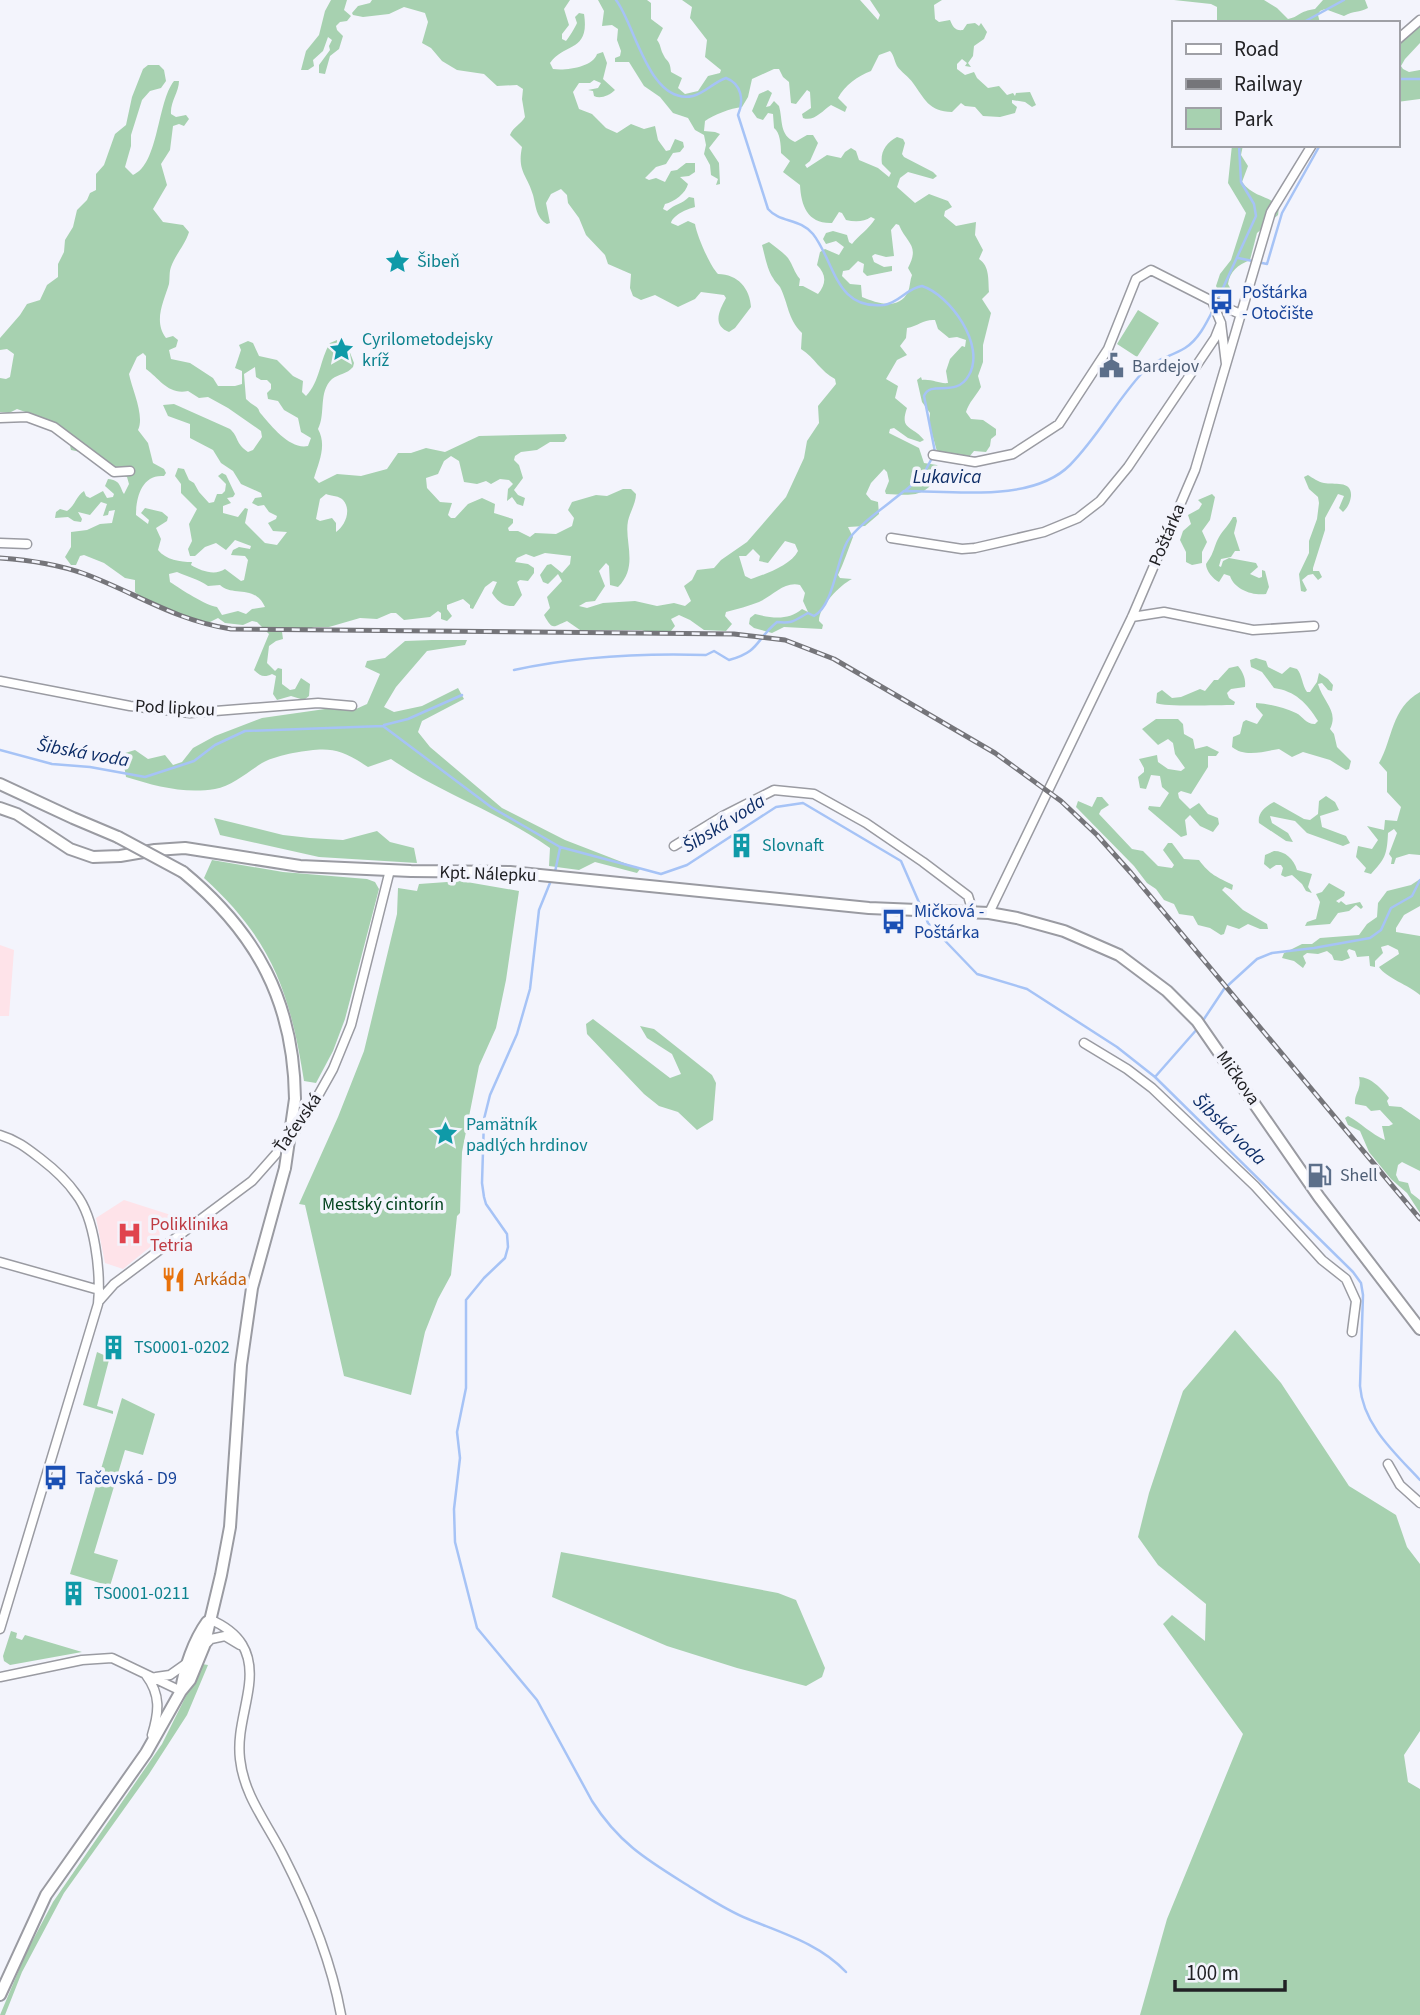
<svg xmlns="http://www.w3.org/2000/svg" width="1420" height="2015" font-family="'Source Sans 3',sans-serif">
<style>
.medical{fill:#fee3e9}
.green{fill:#a7d1b0;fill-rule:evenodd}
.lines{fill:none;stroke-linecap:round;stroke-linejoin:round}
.stream{stroke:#a6c3f6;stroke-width:2.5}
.minor-casing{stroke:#9a9ba2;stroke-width:11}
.major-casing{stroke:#9a9ba2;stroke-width:14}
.minor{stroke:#fff;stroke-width:8}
.major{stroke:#fff;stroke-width:10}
.rail-casing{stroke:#75757a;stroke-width:5}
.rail{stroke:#f3f4fc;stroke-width:2.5;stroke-dasharray:8;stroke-linecap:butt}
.major-bridge-casing{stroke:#9a9ba2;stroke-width:14;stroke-linecap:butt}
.major-bridge{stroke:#fff;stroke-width:10}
.labels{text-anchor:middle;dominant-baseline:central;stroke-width:7;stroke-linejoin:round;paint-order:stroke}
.culture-label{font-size:18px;fill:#0d838f;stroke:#f3f4fc;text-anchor:start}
.transit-label{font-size:18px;fill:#164399;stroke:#f3f4fc;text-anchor:start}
.service-label{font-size:18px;fill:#4e5e75;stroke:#f3f4fc;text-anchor:start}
.street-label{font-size:18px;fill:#212124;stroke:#f3f4fc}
.park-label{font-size:18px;fill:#04441f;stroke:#f3f4fc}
.health-label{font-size:18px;fill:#be3a42;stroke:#f3f4fc;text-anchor:start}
.food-label{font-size:18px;fill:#c56008;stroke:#f3f4fc;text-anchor:start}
.water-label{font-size:19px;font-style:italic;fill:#0d2d67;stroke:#f3f4fc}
</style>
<rect width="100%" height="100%" fill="#f3f4fc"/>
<path class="medical" d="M0,945L14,950L9,1016H0Z
M124,1200L174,1216L163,1221L159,1226L160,1239L123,1269L105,1263L96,1218Z"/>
<path class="green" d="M331,0H347L344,10L351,16L347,21L340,22L336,26L337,30L343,36L339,49L330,56L325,74L319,73V65L330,50L329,46L332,40L328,37L323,51L313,60L314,66L308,70H301L306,51L319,35L325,11Z
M372,0H570L564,9L569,25L562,34V39L566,41C568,39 576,26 577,23L575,17L579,13L584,14C590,52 565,42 550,63L553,69C566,71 593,67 597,54L603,52L607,63L603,79L615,90C609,96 600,99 594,96L593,91L588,90L598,88L601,83L594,80L590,83H579L573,92L579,109L592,114L606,128L617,133L631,124L644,129L655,126L658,140L666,151L670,150L675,139L683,142L684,147L680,152L673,153L666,164L656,167L645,178L649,180L656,178L665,182L671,171L677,170L686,163H695V172L689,176L680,177L688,184C686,193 674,202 665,204L663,209L667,211C675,204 682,204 689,197L694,198L695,207C687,209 673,215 671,223L678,226L688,221L695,224C697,236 710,266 718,274C738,274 750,289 751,307L735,328L729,332C712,325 719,311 726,298L724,295L701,292L695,299L678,307L655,295L641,300L633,296L630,288L631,274L608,264L605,255L586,235L579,218L568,203L567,195L561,189L551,194L546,203L550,223L547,224C536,218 536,206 533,195C527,174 517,172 522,147L510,135C513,127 521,124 525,117L522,99L523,89L517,85L497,86L484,74L457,70L442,61L431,48L422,43L428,22L425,13L404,7L389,14L363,17L353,15L352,13L358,6L370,3Z
M598,0H647L651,3V19L663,28L657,40C661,45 660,48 663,54C667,63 670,59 671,72L682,78L678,88L685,94L698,91L708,76L720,73L721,70L705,57L707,40L690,18L692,7L682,0H860L878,20L880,15L870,0H942L934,5L935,19L939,22L950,20C953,27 955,31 963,30L967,24L975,23L979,26L981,23L987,32L984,39L974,46L973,56L968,63L971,67L965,66L967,63L962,59L957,64V69L965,75L974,72L977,78L988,88L999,86L1007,95L1013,93L1015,96L1016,93L1030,92L1036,105L1032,107L1025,102L1012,100V103L1017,107L1015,113L1000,117L983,116L975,107L965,106L961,103L952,112C929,112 924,98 913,83C909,77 901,72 897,66C894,60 894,55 890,51L879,55L871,71C858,76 845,85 838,98L847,107L845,112L831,105C822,111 814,122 803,118L802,114L811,108L810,92L807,90L796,104L791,103L789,82L783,77L779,69H774L752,79L748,97L742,107C731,108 713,115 705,121L704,131L715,132L720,134L709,148L719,163L720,184L716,185L718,179L711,175L710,165L704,154L706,145L704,135L695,130L688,118L673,113L660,97L644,86L629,62H615V58L620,56L621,51L617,40L618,29L612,25L602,26L604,11Z
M1174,0H1264L1277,8L1288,19C1299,17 1299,11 1315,9L1323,0H1365L1368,8C1359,13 1354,10 1344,16L1325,9L1320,11L1318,15L1320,23H1217V7L1211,4Z
M1420,24V43L1405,59L1401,66L1403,69L1409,72L1420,70V99L1397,102V44Z
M148,65H159L164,70L166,81L161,88L150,91L142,100L131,135V146L125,167L133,175C159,164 157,102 174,81H179C179,92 170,102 171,114L176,117L186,115L189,119L184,126L179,124L173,126L170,150L161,164L167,185L153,209L163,222L183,225L189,232C185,245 175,255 171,267C169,272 170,278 169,284C164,301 153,321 166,338L173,336L178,340L176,347L169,350L171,359L190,363L213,378L218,386H235L242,384V371L235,368L241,350L239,345L248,341L253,343L259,356L277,360L293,376L303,381L302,392L306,396C320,382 320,359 330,343L337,340L338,350L340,353H345L349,350L354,363L353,367C347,374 339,374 332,379C318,392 326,414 318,429C327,445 319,462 314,478L319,483L337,474L361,476L387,469L398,453H411L426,448L445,452L479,436L565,434L567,438L564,442H550L537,450L521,452L515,456L514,460L519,465L523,478L514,490L518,495L525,498L523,506L517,504L512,497L507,501L508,489L513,484L509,480L500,479L491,484L486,481L477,484L464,482L459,461L451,456L444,461L438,474L426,478L427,488L440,502L452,503L448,515L451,518H455L468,504L482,498L495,504L494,513L513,519V523L508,528L509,531H518L530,537L535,533L556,534L572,526L574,518L568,510L572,502L596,495L607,496L623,489H631L636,494C636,503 630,512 628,521C624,542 639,566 618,587L610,585L609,566L606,563L599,571L605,586L595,601L586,602L579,606L587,608L603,603L635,601L657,606L674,603L685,606L691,601L684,586L692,580L697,570L714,568L721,560L747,542L786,497L804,458L807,441L819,423L818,406L836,384L835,379C820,371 815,358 801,349L802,333C787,318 789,305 780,287C778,284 775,282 773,278C767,269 765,256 762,245L769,242C775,247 783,252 788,258C793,265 794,272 800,279L799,286H803L818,294C827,283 826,274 817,265L820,252L825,249L839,255L844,247L836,241L826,244L823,239L826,233L833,231L847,235L849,242L852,244C859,235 869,229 875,219L871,217C864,222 855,222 846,220L842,213L839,212L832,223C808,224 801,206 800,185L783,172L790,161L781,153C781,145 780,132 774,128L773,114L768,113L763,120L757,118L752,111L759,94L768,90L772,93L766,107L770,106L774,101L779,106C783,120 779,135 795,142L807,135H813L818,143L810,161L805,165L807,168L827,155L841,158L845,152L851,148L856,151L859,160L878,168L889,177L891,173L882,164C880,152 886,143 897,137L903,139L905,143L902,154L904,157L933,172L937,176L933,179L908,172L900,178L897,187L915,203L929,194L948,201L952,207L945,211L944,216L956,226L976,222L975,235L983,250L979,259C990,266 988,281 989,292L982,299L991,313L983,345V362L978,376L981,387C976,396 969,402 966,412L971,419L983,420L996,429V435L991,439L990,446L986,452L974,451L969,457L938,455L929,423L930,413L922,402L917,380L921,377L922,380C933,379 939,384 948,383L946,371L950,359L962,346L965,347L966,340L957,337L949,338L938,329L935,320C924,319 918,326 907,328L906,338L900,346L907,355L897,360L886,379L898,386L895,398L907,408C899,431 913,425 924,440L920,442L908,438L894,428L890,429L889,433L919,448L924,463L937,465L940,471C926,499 913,495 886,494L885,491L889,481L887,472L884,469L871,483L866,494L871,500L878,502L879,514L865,526L848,527L853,537C848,550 844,562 838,575L840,578L852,579C840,585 819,606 819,621L823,625L822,629L784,627L772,633L754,628L749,624L750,618L755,614C771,618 788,621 802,609L808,612L803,601L805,593L800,585C784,581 773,596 759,602C749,606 737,609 726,612L725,616L732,624L726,631L704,630L690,620L679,615L671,619L675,626L671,631L650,633L642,630H580L567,621C554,626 553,632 544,615L550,608L547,597L562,581L558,574L548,584L543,582L540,575L547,565L551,564L562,573L570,564L571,556L545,553L534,557L526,554L517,558L515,562L528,564L534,568V573L528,581L520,580L517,582L522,595L514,606C504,607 497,601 492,593L497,582L493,581L485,587L473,609L470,608V605L463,599L447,605V609L452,616L447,621L441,619V613L438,611L430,617L404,620L396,613H391L377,619L360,618L329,627H314L302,632L290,628L282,632L283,639L276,641L269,646L267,663L275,671L278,668L282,669V684L290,690L295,689L301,678L310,684L309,696L304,700L291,696L277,700L273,694L276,676L272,674C264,678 260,676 254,670L269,634L257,622L252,621L243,625L225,623L218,618L210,622H202L144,600L135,592V580L125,578L104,563L84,555L80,556L76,565H71L65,557L71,547V532L87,530L100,524L112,523L115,510L109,511L108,515L103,516L107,504L101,502L90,515L78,512L82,519L81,522L74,521L68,517L55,518L56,512L60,509L67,511C75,506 76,496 84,491L86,496L90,498L103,491L107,498L113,497L114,494L105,486L108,479C121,480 120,488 124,494L129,484L127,477L116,474L90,454L71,450L69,441L31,414L17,409L9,413L0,412V378L6,379L10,377L14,354L7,349L0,350V338L20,315L27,304L40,300L47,285L58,277V264L64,252L65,240L73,227L77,210L87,200L90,193L96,190V174L104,165L115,134L126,125L132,97L143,69ZM896,224L899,225C907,244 920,245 908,268L912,275C910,280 910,287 908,292C898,311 877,303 862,297L861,285L850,284L842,276L843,271L849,270L858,261L864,264L863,272L867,276L892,271V266L884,267L874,262L872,256L875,254L886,257L894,256L891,230ZM143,353L146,356V369C160,379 168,395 188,391L199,398L208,397L228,408L261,431L262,437L253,450L248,452C235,443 239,437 230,429L174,404L163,405L168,416L190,424V438L213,450L221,463L233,471L241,484L261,493L262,497L255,498L252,503L258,506L264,505L269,512L277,516L276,519L268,523L273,531L287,532L277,545L265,543L245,523L248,509L245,508L238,517L223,513V506L231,503L227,498L233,497L235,494L226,475L222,473L218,476L226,484L225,491L222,494H217L214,502L209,503L199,492L194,483L189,480L184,469L178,468L175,476L181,484V493L197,509L189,524L192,541L188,549L190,556H195L205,547L216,543L226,550L235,540L251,546L250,549L239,547L233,550L231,555L245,556L248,560L244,580L241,581L225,569C215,576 201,571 191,565L192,562C180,562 166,560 158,550L161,539L156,528L167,521L168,517L162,512L145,508L141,513L149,520L148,524L136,515C136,497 142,474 164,476L166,473L164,469L153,463L148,443L138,430C145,416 132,389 129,374L137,357ZM255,367L256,377L261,380H267L271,384V389L267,393L268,399L278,401L284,410L298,418L301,432L311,438L308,446C291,450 272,427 262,415C257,410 261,410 255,406C252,404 249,402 246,399L244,374ZM326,494C331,496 340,496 343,500C352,510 345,526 336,532V523L332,518L320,521L316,519L320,499ZM785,541L795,544L798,551C791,565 766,574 751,579L745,576L739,556H746L753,549L760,556L759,561L768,563ZM177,572C188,577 198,579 208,586L220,585C232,597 255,584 265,607L252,609L246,614L238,611L222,615L217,607C205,605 182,590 170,582L169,574Z
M1232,145H1243L1241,155L1248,166L1242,182C1254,198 1269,195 1279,207L1278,215L1257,233L1250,260C1238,265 1230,271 1228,284L1233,293L1226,296L1218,290L1216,286L1220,274L1231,260L1246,213L1228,183Z
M1138,310L1159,323L1137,357L1117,344Z
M1308,475C1313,478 1318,482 1324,483C1334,485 1352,480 1351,496C1350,503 1348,507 1343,512L1339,508L1344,496L1338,494L1325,518V530L1313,568V571H1319L1322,577L1318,580L1313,574L1308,575L1302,580L1307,590L1305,592L1301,591L1299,574L1309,553V541L1317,519L1319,503L1318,497L1309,489L1304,477Z
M1212,494L1215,497L1210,520L1202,531L1207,542L1202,552V563L1192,565L1186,562V552L1180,540L1183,531L1191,524L1188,515L1199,509L1202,504L1198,500Z
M1233,517H1236L1237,521L1234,533L1240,551H1235L1231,557L1221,559L1219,566L1221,567L1223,561L1229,558L1256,563L1258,567L1250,574L1259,578L1262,577V570L1265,571L1269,587L1266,594C1252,596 1234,589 1230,576L1224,574L1219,582C1213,579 1206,571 1206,564C1215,552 1213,548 1219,537C1223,530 1229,525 1233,517Z
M432,640H467L465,645L427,651L396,687L384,707L394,712L422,706L458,688L464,699L422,721L418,732L430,747L502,808L565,840L640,869L637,873L595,862L579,870L549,866L550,848C500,812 441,794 391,759L368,767C338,747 328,747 293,753C283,755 271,758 262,763C248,772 232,786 215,789C184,794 155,786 126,777L122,754L135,750L148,759L165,755L173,765L182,762L193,748L215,736L262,718L332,708L356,709L367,704L380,674L365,667L367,661L385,658L405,641Z
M1256,658L1266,661L1268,667L1282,674L1290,667L1297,669C1302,674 1302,685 1307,692H1310L1317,682L1319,673L1328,679L1333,685L1332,691L1328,690L1322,683L1318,684C1323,702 1339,711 1330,729L1334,734L1337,747L1351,761L1349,769L1346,770L1330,760L1303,752L1292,757L1279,749C1265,751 1245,758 1232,747L1233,737L1240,734L1243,722L1246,720L1257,724L1263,715L1256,707V703C1270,704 1283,707 1296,713C1304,717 1305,724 1315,724L1318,721C1307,703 1295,691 1274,688L1262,672L1251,667L1250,660Z
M1238,666C1243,672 1246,679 1245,687L1231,689L1227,693L1229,698L1235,702L1234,705C1218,705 1164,707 1156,703L1157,693L1162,690L1172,698L1181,697L1200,689L1205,691L1214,680H1218L1229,668Z
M1420,692V855L1409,854L1396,858L1394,864H1391L1392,858L1389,854L1397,833L1394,829L1388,833C1387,855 1385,859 1371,874L1364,872L1366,868L1356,857L1358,846L1372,849L1378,840L1367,826L1384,830L1385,820L1397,821L1401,807L1387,792V772L1379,763C1393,739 1391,708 1420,692Z
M1156,719H1178L1183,724L1184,734L1193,739L1195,749L1207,746L1219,752L1216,756H1208V767L1191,794L1181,791L1178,793L1179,798L1190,809L1199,803L1208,814L1218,818L1219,824L1213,832L1200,826L1190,815L1185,820L1187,835L1181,837L1148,809L1149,806L1160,807L1169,793L1162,787L1160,776L1151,775L1146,789L1140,788L1138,777L1144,772V768L1139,759L1157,755L1158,762L1168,769L1181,771L1185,768L1175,754L1173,743L1168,739L1158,745L1142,729Z
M1326,796L1335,802L1339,810L1320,816L1322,827L1346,836L1350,843L1343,846L1307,833L1295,821L1270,816L1272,823L1288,833L1293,842L1286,841L1259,823C1257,813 1266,806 1274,802L1304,819L1310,820L1318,814L1319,801Z
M1097,797H1102L1109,805L1101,810L1099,814L1132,849L1143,851L1158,866L1172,868L1174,865L1163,850L1168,843H1172L1184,859L1199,860C1210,875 1217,877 1233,885L1232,890L1225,887L1222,890L1243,910L1267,924L1268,929H1260L1248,924L1239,929L1227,925L1224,934L1221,935L1210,928L1198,925L1193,916L1179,914L1174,904L1164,900L1156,889L1147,883L1134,866L1076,807L1078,801L1092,807Z
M214,818L283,835L310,838L343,840L377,831L390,842L414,848L417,863L319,857L220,835Z
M1274,851C1285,851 1294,859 1297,870L1312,874L1308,887L1312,893L1306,891L1302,884L1292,875L1285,877L1281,875L1283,868L1281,865H1276L1270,869L1264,864L1265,855Z
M212,860L283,872L367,879L375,882L379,889L345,1019L333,1051L316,1083L304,1081C290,992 272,940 204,878Z
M1420,879V906L1404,915L1396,928V932L1420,936V995C1409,985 1386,978 1379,967L1399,954L1398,950L1388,945L1381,947L1383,953L1375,961V967L1370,966L1369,956L1357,957L1355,951L1349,949L1347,951L1350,958L1342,961L1334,960L1332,955L1327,951L1318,954L1307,953L1303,956L1306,963L1303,968L1294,961L1282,958L1284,953L1302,944H1312L1320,938L1359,935L1367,924L1377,917L1378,903L1387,891L1411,885Z
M461,881L519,891L506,980L496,1028L479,1066L462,1152L460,1213L457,1216L451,1275L438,1299L425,1332L411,1395L344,1376L305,1205L299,1204L338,1117L364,1051L397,914L398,888L417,891L419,884Z
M1329,883L1345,892L1344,896L1336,901L1339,903L1341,901L1346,905L1360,902L1363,907L1361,909L1356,905L1349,911L1338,913L1330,924L1305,926L1307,922L1316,919L1320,902L1316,894L1322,892Z
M593,1019L670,1078L681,1074L672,1054L647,1038L640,1026L654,1029L712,1075L716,1083L713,1120L697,1130L678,1112L659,1106L644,1094L587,1034L586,1024Z
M1359,1077C1371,1077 1382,1089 1389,1098L1387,1101L1389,1106L1401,1107L1420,1120V1171L1402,1162L1398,1165L1396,1175L1399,1181L1408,1183L1411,1193L1420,1200V1213L1407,1193L1391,1179L1369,1152L1360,1131L1348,1125L1345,1118L1348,1116C1361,1123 1371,1134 1385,1140L1382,1126H1389L1393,1124L1380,1110L1371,1111L1366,1106L1355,1104C1354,1093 1362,1090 1359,1077Z
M1235,1330L1281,1383L1349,1486L1396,1515L1407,1547L1420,1564V1731L1404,1755L1408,1782L1420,1789V2015H1140L1167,1919L1243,1734L1163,1624L1172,1615L1205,1641L1206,1604L1158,1565L1138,1537L1149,1493L1183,1391Z
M97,1352L115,1360H109L97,1406L113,1411V1414L83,1405Z
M122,1398L155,1414L143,1455L125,1450L94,1553L118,1560L110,1586L70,1574Z
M561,1552L778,1593L796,1600L825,1668L822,1677L806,1686L737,1668L667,1646L552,1597Z
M11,1631L17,1633L16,1638L22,1640L25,1635L82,1652L10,1665L4,1661L3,1656Z
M202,1664L208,1665L187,1715L149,1774L64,1893L22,1972L5,2015H0L26,1953L53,1902L162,1744Z"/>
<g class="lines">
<path class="stream" d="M616,0C635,24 649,106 693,96C705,93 714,82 726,78C742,84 744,101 738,115L768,209C780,223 800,218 813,234C835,262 835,310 884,305C899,303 907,288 922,286C950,295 986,345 969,375C956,399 931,379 924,396L935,452
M1302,23L1344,0
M1397,79H1420
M1238,258L1267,264L1282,213L1320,145
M1217,301L1256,216L1254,204L1241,182L1239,145
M906,490L923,475L932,458
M514,670C578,656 641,653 706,655L714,651L729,660C761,651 755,640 777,622C793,624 795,620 808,613L814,616C834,605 836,562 847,542C855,527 890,503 904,491C954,491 1032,503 1070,465C1098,437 1116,401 1143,372C1155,359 1170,357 1185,348C1198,340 1206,324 1213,310
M384,725L408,719L462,695
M0,750L52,764L90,767L145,777L194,761L215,745L245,731L383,726L491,807L560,847L661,874L687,865L776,807L803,803L901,861L921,907
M555,872L560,848
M552,878L539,910L530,989L517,1034L490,1095L484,1119L482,1183L484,1197L486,1204L507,1234L508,1247L505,1258L484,1278L466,1300V1388L457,1432L460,1458L454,1509L455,1542L477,1628L537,1700L592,1801C620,1845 649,1861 692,1888C710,1899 728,1911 748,1919C782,1933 820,1944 846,1972
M924,913L928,923L977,974L1027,989L1117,1047L1155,1077L1353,1272L1361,1283L1363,1295L1360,1386C1363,1425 1395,1453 1420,1480
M1202,1022L1224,989L1257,959L1272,953L1314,948L1370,938L1381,930L1391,908L1412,896L1420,880
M1155,1077L1198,1028"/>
<defs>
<path id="minor" d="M1397,40L1420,20
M1226,364L1221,323L1212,301L1240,314
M0,418L27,417L54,427L114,472L130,471
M933,455L975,462L1013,454L1059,424L1108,349L1136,279L1151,270L1212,301
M891,538L962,549L975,548L1044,532L1078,518L1100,501L1128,467L1215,338L1221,323
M0,543L27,544
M1132,617L1164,612L1253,630L1314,626
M0,681L130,706L190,713L318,703L352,706
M674,846L723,816L774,790L814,794L866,823L923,862L968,896L973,912
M989,913L1132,617L1195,470L1271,212L1312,145
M1084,1043L1127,1069L1152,1088L1255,1186L1322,1260L1346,1279L1356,1301L1352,1332
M0,1135C17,1140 28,1149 41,1159C54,1169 67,1181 76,1194C95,1218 101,1273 98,1304L0,1629
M0,1262L99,1290
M99,1301L114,1284L252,1181L291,1137L310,1110L333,1069L351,1025L390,870
M1388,1464L1400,1485L1420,1503
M209,1619C240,1632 253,1652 249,1685C246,1710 237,1733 240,1759C244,1796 267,1823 283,1855C309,1906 331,1959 341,2015
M206,1644L211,1639L225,1636L240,1645
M146,1675C161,1695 159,1712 152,1735
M0,1677L82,1660L112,1658L181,1691
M156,1677L170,1675L187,1663"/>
<path id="major" d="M0,784L73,818L118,837
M0,808L17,814L70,849L93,857L120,856L155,850L185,848L300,866L411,871L510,872L869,908L989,913L1017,918L1064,931L1119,955L1167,991L1197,1021L1319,1197L1420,1329
M183,872C257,933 294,1002 295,1099
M181,1691C184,1668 194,1640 207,1622
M0,1995L46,1895L146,1753L181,1691L190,1680L204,1646L221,1575L230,1527L241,1365L252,1288L285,1168"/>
</defs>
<use href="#minor" class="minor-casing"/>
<use href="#major" class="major-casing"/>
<use href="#minor" class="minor"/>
<use href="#major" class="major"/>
<defs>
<path id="rail" d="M0,558C29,560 57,564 85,574C136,593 174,620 231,629L734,634L785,640L834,659L995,753L1061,801L1097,835L1131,873L1420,1219"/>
</defs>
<use href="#rail" class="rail-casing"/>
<use href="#rail" class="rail"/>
<defs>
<path id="major-bridge" d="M118,837L183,872
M285,1168L295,1099"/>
</defs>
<use href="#major-bridge" class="major-bridge-casing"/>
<use href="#major-bridge" class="major-bridge"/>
</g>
<defs>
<symbol id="sight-bare" viewBox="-9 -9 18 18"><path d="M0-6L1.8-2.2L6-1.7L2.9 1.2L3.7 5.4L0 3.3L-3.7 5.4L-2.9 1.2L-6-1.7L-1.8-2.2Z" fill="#0f9aa8" stroke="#f3f4fc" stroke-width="2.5" paint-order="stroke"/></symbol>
<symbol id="bus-bare" viewBox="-9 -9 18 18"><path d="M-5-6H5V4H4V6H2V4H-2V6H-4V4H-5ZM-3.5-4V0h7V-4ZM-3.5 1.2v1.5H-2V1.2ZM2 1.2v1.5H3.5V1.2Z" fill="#1a4fb4" stroke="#f3f4fc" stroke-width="2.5" paint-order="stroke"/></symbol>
<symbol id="civic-bare" viewBox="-9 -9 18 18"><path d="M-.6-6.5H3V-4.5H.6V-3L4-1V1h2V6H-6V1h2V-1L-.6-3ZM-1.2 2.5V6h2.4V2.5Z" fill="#5c6f8a" stroke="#f3f4fc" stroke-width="2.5" paint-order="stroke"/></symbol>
<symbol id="building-bare" viewBox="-9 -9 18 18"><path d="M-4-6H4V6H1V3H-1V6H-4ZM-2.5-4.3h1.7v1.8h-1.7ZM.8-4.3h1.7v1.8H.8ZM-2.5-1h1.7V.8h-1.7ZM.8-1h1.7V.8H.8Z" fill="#0f9aa8" stroke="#f3f4fc" stroke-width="2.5" paint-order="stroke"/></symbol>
<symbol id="fuel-bare" viewBox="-9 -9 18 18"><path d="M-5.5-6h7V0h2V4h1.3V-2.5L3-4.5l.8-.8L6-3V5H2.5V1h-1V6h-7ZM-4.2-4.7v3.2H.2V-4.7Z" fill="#5c6f8a" stroke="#f3f4fc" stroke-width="2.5" paint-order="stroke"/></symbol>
<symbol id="hospital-bare" viewBox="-9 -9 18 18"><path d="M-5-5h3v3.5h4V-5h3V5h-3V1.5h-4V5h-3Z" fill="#e0444e" stroke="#f3f4fc" stroke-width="2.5" paint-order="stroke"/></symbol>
<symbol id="restaurant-bare" viewBox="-9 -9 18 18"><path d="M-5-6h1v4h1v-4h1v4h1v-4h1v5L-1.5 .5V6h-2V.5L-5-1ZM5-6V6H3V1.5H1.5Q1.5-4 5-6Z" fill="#e8710a" stroke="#f3f4fc" stroke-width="2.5" paint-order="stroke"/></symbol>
</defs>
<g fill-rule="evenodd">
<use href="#sight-bare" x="380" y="244" width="35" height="35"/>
<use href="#bus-bare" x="1204" y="284" width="35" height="35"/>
<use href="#sight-bare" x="324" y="332" width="35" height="35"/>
<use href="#civic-bare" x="1094" y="348" width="35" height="35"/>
<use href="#building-bare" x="724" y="828" width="35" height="35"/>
<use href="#bus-bare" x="876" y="904" width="35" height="35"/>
<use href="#sight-bare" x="428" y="1116" width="35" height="35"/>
<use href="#fuel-bare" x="1302" y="1158" width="35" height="35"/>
<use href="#hospital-bare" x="112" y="1216" width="35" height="35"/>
<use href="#restaurant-bare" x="156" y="1262" width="35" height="35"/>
<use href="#building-bare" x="96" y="1330" width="35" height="35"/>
<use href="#bus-bare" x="38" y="1460" width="35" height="35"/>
<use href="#building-bare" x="56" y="1576" width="35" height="35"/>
</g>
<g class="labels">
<g class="culture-label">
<text x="417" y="261">Šibeň</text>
<text x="362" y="339">Cyrilometodejsky<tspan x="362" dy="21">kríž</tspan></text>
<text x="762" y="845">Slovnaft</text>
<text x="466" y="1124">Pamätník<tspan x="466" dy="21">padlých hrdinov</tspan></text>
<text x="134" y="1347">TS0001-0202</text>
<text x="94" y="1593">TS0001-0211</text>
</g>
<g class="transit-label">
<text x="1242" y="292">Poštárka<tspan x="1242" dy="21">- Otočište</tspan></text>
<text x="914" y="911">Mičková -<tspan x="914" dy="21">Poštárka</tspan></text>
<text x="76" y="1478">Tačevská - D9</text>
</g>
<g class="service-label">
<text x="1132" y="366">Bardejov</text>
<text x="1340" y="1175">Shell</text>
</g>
<g class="street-label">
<text transform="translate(1167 535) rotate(-67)">Poštárka</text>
<text transform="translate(175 708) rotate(3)">Pod lipkou</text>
<text transform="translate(488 874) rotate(2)">Kpt. Nálepku</text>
<text transform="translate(1238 1078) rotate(55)">Mičkova</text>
<text transform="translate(298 1123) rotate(-55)">Ťačevská</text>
</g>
<g class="park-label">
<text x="383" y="1204">Mestský cintorín</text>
</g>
<g class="health-label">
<text x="150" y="1224">Poliklinika<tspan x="150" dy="21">Tetria</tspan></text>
</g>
<g class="food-label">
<text x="194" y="1279">Arkáda</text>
</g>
<g class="water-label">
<text x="947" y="477">Lukavica</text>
<text transform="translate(83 753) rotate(10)">Šibská voda</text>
<text transform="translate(724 824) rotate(-32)">Šibská voda</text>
<text transform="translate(1229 1130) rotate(44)">Šibská voda</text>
</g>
</g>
<rect x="1172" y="21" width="228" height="126" fill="#f3f4fc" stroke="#9fa0a6" stroke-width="2"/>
<rect x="1186" y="44" width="35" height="10" fill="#ffffff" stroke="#9fa0a6" stroke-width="2"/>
<text x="1234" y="56" font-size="21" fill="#212124">Road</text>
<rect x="1186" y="79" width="35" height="10" fill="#75757a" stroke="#9fa0a6" stroke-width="2"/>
<text x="1234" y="91" font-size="21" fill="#212124">Railway</text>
<rect x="1186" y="108" width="35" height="21" fill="#a7d1b0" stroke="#9fa0a6" stroke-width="2"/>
<text x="1234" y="126" font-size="21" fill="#212124">Park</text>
<path d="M1175 1980v10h110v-10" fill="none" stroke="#212124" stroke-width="3.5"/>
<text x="1186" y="1980" font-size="21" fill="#212124" stroke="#f3f4fc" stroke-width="5" paint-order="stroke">100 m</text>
</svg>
